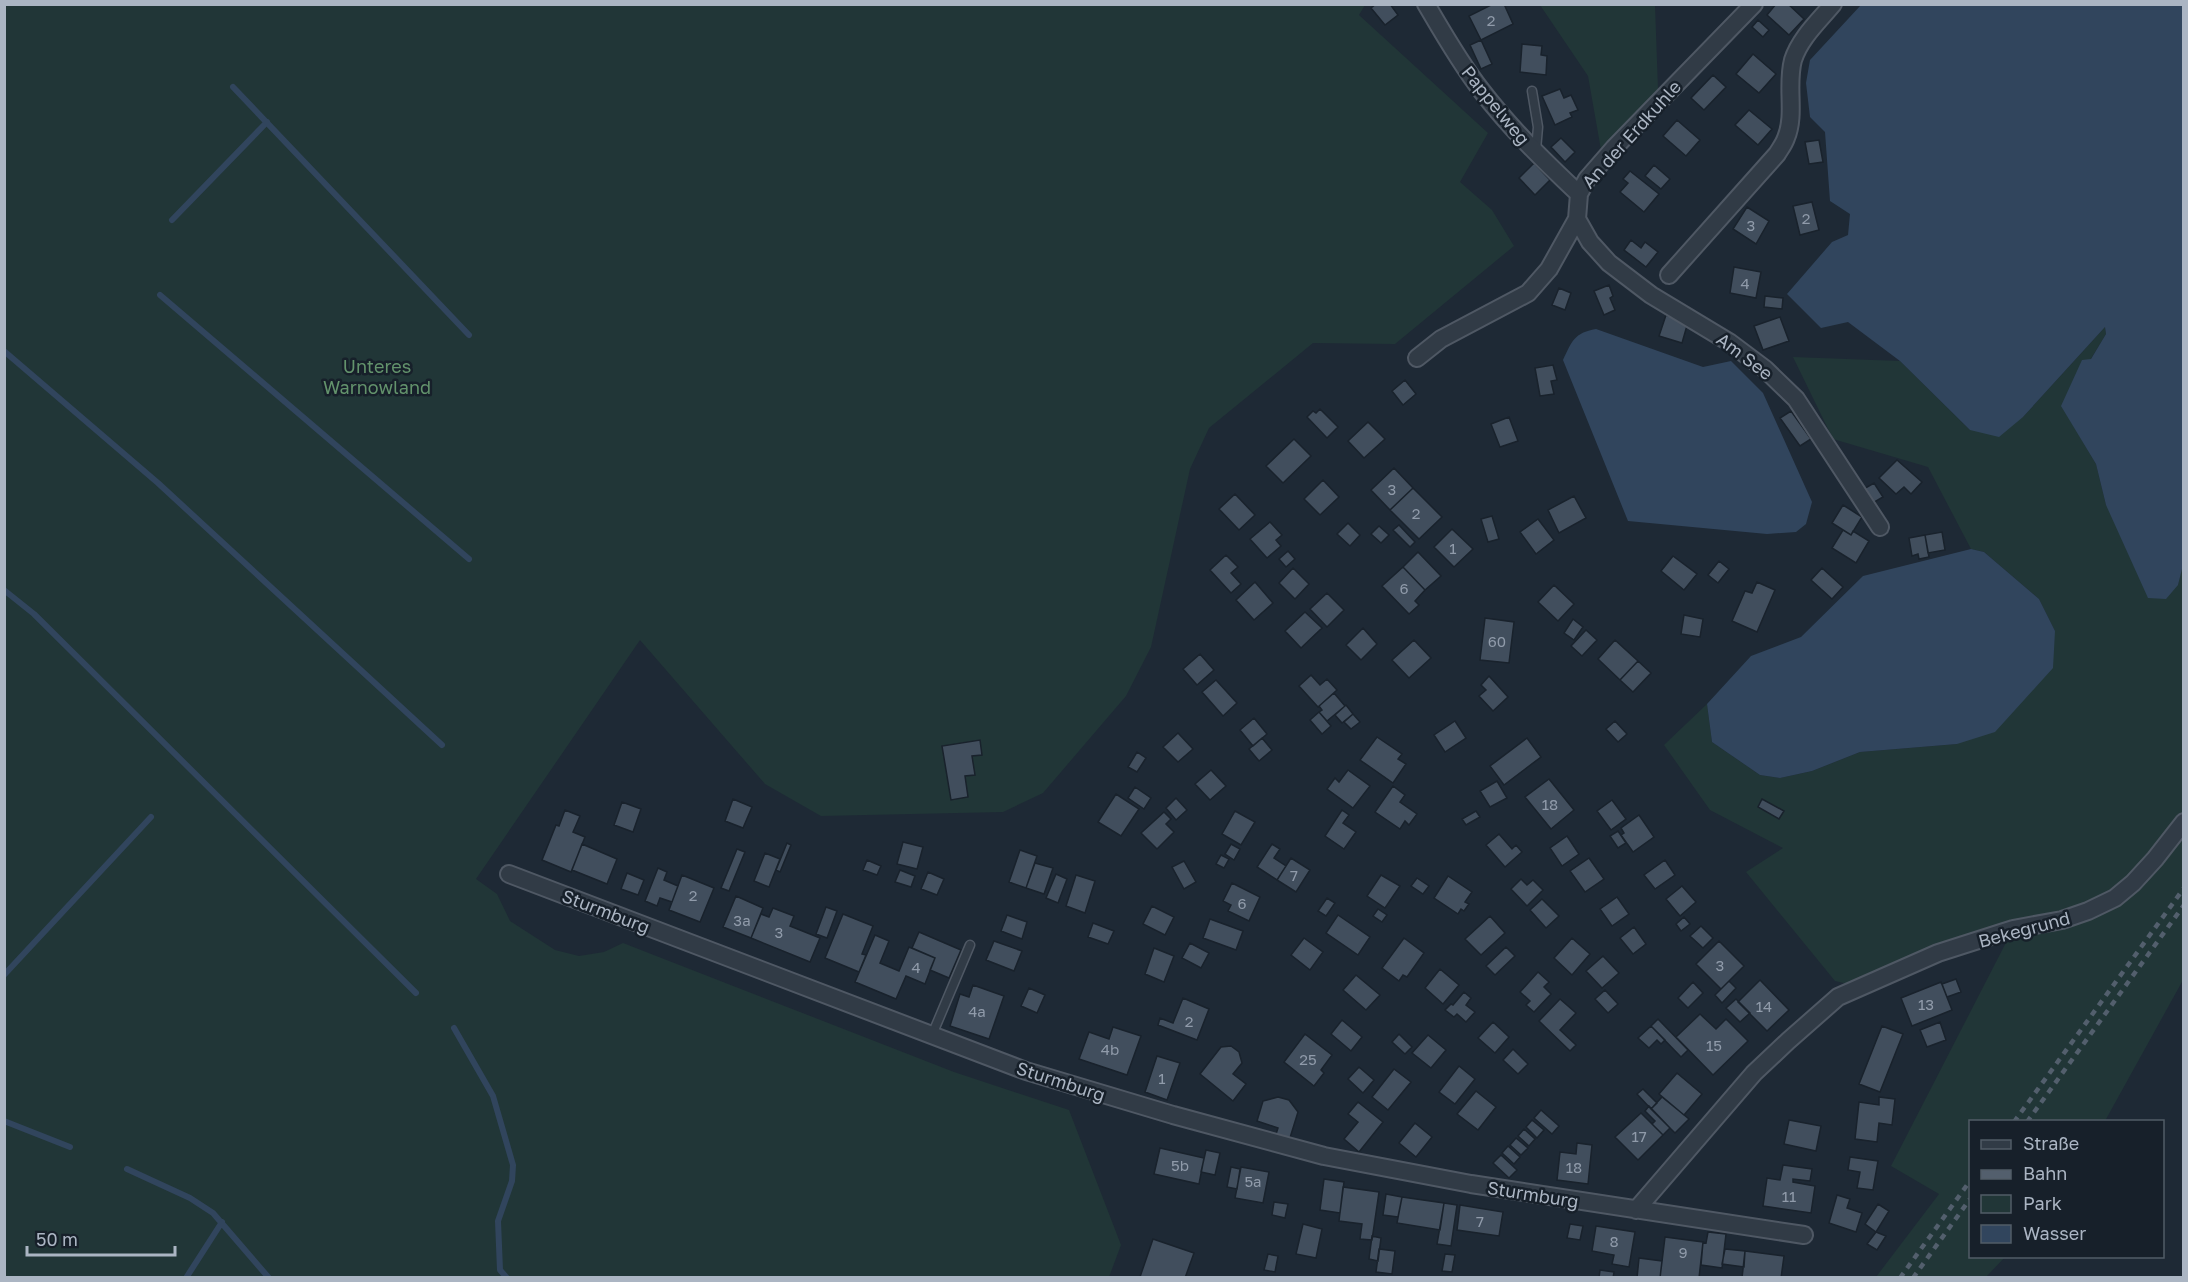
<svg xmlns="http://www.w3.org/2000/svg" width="2188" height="1282" font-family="'Golos Text',sans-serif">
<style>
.green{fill:#213637}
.water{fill:#31455d}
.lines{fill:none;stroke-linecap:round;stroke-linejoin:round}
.stream{stroke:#31455d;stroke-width:6}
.building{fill:#414e5d;stroke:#19222c;stroke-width:1.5}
.lane-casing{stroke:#4f5864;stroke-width:11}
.street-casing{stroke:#4f5864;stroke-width:20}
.lane{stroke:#313b46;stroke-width:8}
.street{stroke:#313b46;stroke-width:16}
.rail{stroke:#535f6d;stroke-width:4.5;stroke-dasharray:6 6;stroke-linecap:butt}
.labels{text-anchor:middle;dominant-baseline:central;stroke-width:5;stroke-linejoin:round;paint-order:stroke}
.number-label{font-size:15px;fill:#909baa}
.street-label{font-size:18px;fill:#abb5c3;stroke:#17202a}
.park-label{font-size:18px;fill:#63936c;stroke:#17202a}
</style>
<rect width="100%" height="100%" fill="#1e2935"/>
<path class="green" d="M5,5H1365L1359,15L1488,133L1460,182L1492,210L1514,246L1395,344L1313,343L1209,428L1190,469L1151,647L1126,696L1043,793L1003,812L821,816L765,784L640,640L476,879L497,894L510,921L555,950L579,956L604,952L623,943L954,1072L1069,1110L1121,1245L1109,1277L5,1278Z
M1540,5H1655L1658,89L1601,150L1588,76Z
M2105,327L2106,334L2062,406L2096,464L2106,505L2178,585L2183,562V980L2105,1121L1970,1122V1256L2005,1257L1986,1277H1876L1939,1194L1891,1166L2013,929L2012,921L1935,944L1848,984L1835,981L1746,872L1783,848L1710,810L1664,745L1707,704L1712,742L1760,775L1780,778L1812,771L1860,752L1957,744L2055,631L2039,599L1984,552L1971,549L1928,467L1833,439L1793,357L1900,361L1970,430L2023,417Z"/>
<path class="water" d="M1861,5H2183L2184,561L2178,585L2166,599L2148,598L2106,505L2096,464L2061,406L2082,360L2091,359L2106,334L2105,327L2023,417L1999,437L1970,430L1900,361L1848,322L1821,328L1787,294L1832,242L1848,235L1850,214L1830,201L1825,132L1810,117L1806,83L1810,60Z
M1596,329L1703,367L1731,361L1763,393L1812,502L1806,524L1796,532L1767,534L1628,521L1563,360C1572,341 1574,333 1596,329Z
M1971,549L1984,552L2039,599L2055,631L2053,668L1995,732L1957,744L1860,752L1812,771L1780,778L1760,775L1712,742L1707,704L1751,656L1801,637L1863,576Z"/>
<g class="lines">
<path class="stream" d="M233,87L469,335
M172,220L267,122
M160,295L469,559
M4,351L158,483L442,745
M4,590L34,614L416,993
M4,975L151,817
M454,1028L493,1096L513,1165L512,1181L498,1221L500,1270L507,1278
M4,1121L70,1147
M127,1169L190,1198L213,1213L269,1278
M186,1278L222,1222"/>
</g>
<path class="building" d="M1376,4H1390L1398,15L1385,25L1371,8Z
M1493,4H1504L1513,24L1481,40L1469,16Z
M1776,4H1788L1804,19L1789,35L1767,15Z
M1758,20L1769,30L1763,37L1752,27Z
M1481,40L1492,64L1481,69L1470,45Z
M1522,44L1542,46L1541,55L1547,56L1546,75L1520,72Z
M1753,54L1776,74L1759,93L1736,74Z
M1713,75L1726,87L1704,110L1691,98Z
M1560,89L1564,98L1571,95L1578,110L1570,113L1572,117L1555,125L1542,96Z
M1749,110L1772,129L1758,145L1735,125Z
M1677,120L1700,140L1686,156L1663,136Z
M1561,138L1575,152L1565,162L1551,147Z
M1819,140L1823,162L1809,164L1805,142Z
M1534,163L1550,180L1535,195L1519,178Z
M1654,165L1670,179L1661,189L1645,176Z
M1630,171L1659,194L1644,212L1620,192L1628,183L1623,179Z
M1812,202L1819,230L1800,235L1793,206Z
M1747,207L1769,221L1756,244L1733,229Z
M1631,240L1641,248L1645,242L1658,252L1646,267L1624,250Z
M1734,267L1761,272L1756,298L1730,293Z
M1609,285L1613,296L1610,298L1615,310L1604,315L1594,291Z
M1559,288L1571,293L1565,310L1552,305Z
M1765,296L1783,298L1782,309L1764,307Z
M1666,315L1688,322L1682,343L1659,336Z
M1780,317L1789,341L1763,350L1754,326Z
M1553,365L1557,380L1551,381L1554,394L1540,396L1535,368Z
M1405,380L1416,394L1403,405L1392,391Z
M1320,409L1338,427L1327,438L1307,417L1313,411L1316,413Z
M1791,411L1811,439L1800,446L1780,418Z
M1509,417L1518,441L1500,447L1491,424Z
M1368,422L1385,439L1364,458L1348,441Z
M1294,439L1311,456L1283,483L1266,466Z
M1897,460L1922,482L1911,494L1904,487L1896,494L1879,478Z
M1394,468L1413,488L1390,510L1371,490Z
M1323,480L1339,497L1320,515L1304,499Z
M1874,483L1883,497L1871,504L1862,490Z
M1413,488L1442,517L1419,539L1390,510Z
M1235,494L1255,515L1239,530L1219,509Z
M1574,496L1586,518L1559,533L1548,510Z
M1843,505L1862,517L1851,535L1832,523Z
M1492,516L1499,539L1488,542L1481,519Z
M1538,519L1554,540L1536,554L1520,532Z
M1270,522L1282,535L1276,540L1281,546L1267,558L1250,539Z
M1348,523L1360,535L1350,546L1337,534Z
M1399,525L1415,542L1410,547L1393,530Z
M1379,526L1389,535L1381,543L1371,534Z
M1452,529L1473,549L1454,567L1434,547Z
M1843,530L1851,535L1853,531L1869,541L1856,563L1832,548Z
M1942,532L1945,550L1928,553L1925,535Z
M1925,535L1929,557L1919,559L1918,554L1912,556L1909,538Z
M1288,551L1295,559L1286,567L1279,559Z
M1418,552L1441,576L1425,590L1403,567Z
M1226,555L1238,567L1231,573L1241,584L1231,593L1210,570Z
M1673,556L1697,574L1684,590L1661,571Z
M1719,561L1729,569L1718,583L1708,575Z
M1403,567L1425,590L1415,601L1419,605L1409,614L1382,586Z
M1293,568L1309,584L1295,599L1279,583Z
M1822,568L1843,587L1832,599L1811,580Z
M1255,582L1273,603L1254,620L1236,600Z
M1757,582L1775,590L1757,632L1732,621L1745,591L1752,593Z
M1554,585L1574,604L1558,621L1538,602Z
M1327,593L1344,610L1327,627L1310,609Z
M1305,612L1322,628L1301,648L1285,631Z
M1684,615L1703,619L1700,637L1681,634Z
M1485,618L1514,622L1509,663L1480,660Z
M1573,619L1583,627L1574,640L1564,633Z
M1363,628L1377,644L1361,660L1346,645Z
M1586,630L1597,640L1582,656L1571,646Z
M1414,640L1431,658L1409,678L1392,660Z
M1615,640L1638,661L1620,680L1598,659Z
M1200,654L1214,670L1197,685L1183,669Z
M1638,661L1651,673L1633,692L1620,680Z
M1311,675L1320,685L1327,679L1337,690L1318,707L1299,686Z
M1489,676L1508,697L1493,711L1479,696L1486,690L1481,685Z
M1216,680L1237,703L1223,716L1202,692Z
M1334,693L1345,706L1327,721L1319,712L1322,710L1319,706Z
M1346,705L1353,714L1342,723L1335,715Z
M1319,712L1331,726L1322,734L1310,720Z
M1353,714L1360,722L1351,729L1344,722Z
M1254,718L1267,734L1253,746L1240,730Z
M1455,721L1466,738L1445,752L1434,735Z
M1615,721L1627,734L1618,742L1606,729Z
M1178,733L1193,749L1178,762L1163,747Z
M1377,737L1402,754L1398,759L1406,764L1393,783L1360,760Z
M1262,738L1272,750L1259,761L1249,749Z
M1527,738L1541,757L1504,785L1490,766Z
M980,740L982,755L972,756L975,775L965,776L968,797L951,800L942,746Z
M1137,752L1146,758L1137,772L1128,767Z
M1211,770L1226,786L1210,800L1195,784Z
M1348,770L1370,786L1353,808L1327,789L1335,778L1339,782Z
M1549,779L1574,810L1551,829L1525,797Z
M1497,781L1507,798L1490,807L1480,791Z
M1393,786L1405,795L1400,802L1417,814L1409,825L1405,821L1400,829L1375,812Z
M1135,787L1151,798L1144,809L1128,798Z
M1116,794L1139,809L1121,836L1098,822Z
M1176,798L1187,810L1176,820L1166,808Z
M733,799L752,807L743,828L725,821Z
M1762,799L1784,811L1779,819L1758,807Z
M1612,800L1626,819L1611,830L1597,811Z
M622,802L641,809L633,832L614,825Z
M565,810L580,816L573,832L585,837L571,872L542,860L556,825L559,826Z
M1342,810L1349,815L1343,823L1356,832L1344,849L1325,836Z
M1235,811L1255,822L1241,845L1222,834Z
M1476,811L1480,817L1466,825L1462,819Z
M1164,812L1171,819L1166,824L1174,832L1157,849L1141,833Z
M1639,815L1654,837L1633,852L1621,835L1624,833L1621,828Z
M1618,831L1626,843L1618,848L1610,836Z
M1499,834L1512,849L1516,845L1522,852L1505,867L1486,845Z
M1567,836L1579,854L1562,866L1550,848Z
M903,842L923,847L917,869L897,864Z
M787,843L791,845L780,872L776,870Z
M582,844L617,859L607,884L572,870Z
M1231,844L1240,849L1234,860L1225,854Z
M1272,844L1280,849L1274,858L1286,866L1277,880L1257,867Z
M737,849L745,852L729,891L721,888Z
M1020,850L1037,856L1026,888L1009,882Z
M765,853L780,859L769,887L754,881Z
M1221,855L1229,859L1224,868L1216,864Z
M1291,858L1310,870L1296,892L1277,880Z
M1589,858L1604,879L1585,892L1570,871Z
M867,860L881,866L877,875L863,870Z
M1665,860L1675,875L1655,889L1644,875Z
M1184,861L1196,882L1184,889L1172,867Z
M1035,863L1053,868L1044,894L1026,888Z
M658,868L667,872L664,880L678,886L672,902L660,898L657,906L645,901Z
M900,870L915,876L911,887L895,882Z
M928,872L944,879L937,895L921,889Z
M627,873L644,880L638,895L621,889Z
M1056,874L1067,879L1058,903L1046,898Z
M682,875L714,888L700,922L669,910Z
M1076,875L1095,881L1085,913L1066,906Z
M1381,875L1400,886L1385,908L1367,896Z
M1448,876L1472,892L1465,902L1469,904L1464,911L1461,909L1458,914L1434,898Z
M1417,878L1429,886L1423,894L1411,886Z
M1521,879L1527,885L1533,880L1543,890L1527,906L1511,889Z
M1232,883L1260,897L1249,921L1228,911L1231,905L1223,901Z
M1682,886L1696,902L1680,916L1666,899Z
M736,896L763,908L751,938L723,927Z
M1617,897L1629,914L1612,926L1600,909Z
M1327,898L1335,903L1326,916L1318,911Z
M1542,899L1559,916L1546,928L1530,910Z
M1152,906L1174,917L1165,935L1143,924Z
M826,907L837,911L827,938L816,934Z
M773,908L794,916L790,926L820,938L810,962L751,938L761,914L769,917Z
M1378,909L1387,915L1382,922L1373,916Z
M843,914L873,926L862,954L866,955L859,972L825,958Z
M1007,915L1027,922L1022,939L1001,931Z
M1338,915L1370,937L1358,955L1326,933Z
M1490,916L1505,933L1481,955L1465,939Z
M1684,917L1690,924L1681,931L1676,924Z
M1210,919L1243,931L1236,950L1203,938Z
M1093,923L1114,931L1108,944L1088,937Z
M1701,926L1713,938L1703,948L1690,936Z
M1634,927L1646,944L1633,954L1620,938Z
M919,932L961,950L949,978L930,970L935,958L912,948Z
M875,935L889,941L880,963L899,971L909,947L935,958L925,984L906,976L896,999L855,982Z
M1304,938L1323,952L1310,970L1291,955Z
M1404,938L1424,953L1407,977L1403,975L1399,981L1382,968Z
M1572,938L1590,954L1572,975L1554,958Z
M994,941L1022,951L1014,971L986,960Z
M1719,941L1744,966L1721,989L1696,964Z
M1190,943L1209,953L1201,968L1182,958Z
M1506,947L1515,956L1495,975L1486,966Z
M1154,948L1174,956L1164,982L1145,974Z
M1603,956L1619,973L1602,988L1586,971Z
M1440,969L1459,985L1443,1004L1425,988Z
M1538,972L1549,982L1544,987L1551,994L1534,1012L1526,1005L1530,1001L1520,992Z
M1356,975L1380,995L1366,1010L1343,990Z
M1956,979L1961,992L1947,997L1942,984Z
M1760,980L1789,1010L1767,1031L1738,1002Z
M1729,981L1736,988L1722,1003L1715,995Z
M1693,982L1703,993L1688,1008L1678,998Z
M1941,982L1952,1010L1912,1026L1901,998Z
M973,985L1004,996L989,1039L950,1026L960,994L969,997Z
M1029,988L1045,995L1037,1013L1021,1006Z
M1605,990L1618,1004L1608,1013L1595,999Z
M1464,992L1471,998L1466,1005L1475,1012L1466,1022L1457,1014L1454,1017L1445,1010L1451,1004L1453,1005Z
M1183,998L1209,1009L1197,1040L1158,1025L1160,1018L1173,1023Z
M1560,999L1576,1013L1560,1030L1576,1045L1570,1051L1539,1021Z
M1736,999L1750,1013L1740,1022L1726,1008Z
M1700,1014L1716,1029L1726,1019L1748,1041L1713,1075L1676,1037Z
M1658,1019L1688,1050L1681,1057L1651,1026Z
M1342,1020L1362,1037L1351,1051L1331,1034Z
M1493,1022L1509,1037L1495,1053L1478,1038Z
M1940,1022L1946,1040L1927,1047L1920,1030Z
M1651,1026L1665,1040L1661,1044L1657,1040L1649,1048L1638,1038Z
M1882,1026L1903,1034L1880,1092L1859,1084Z
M1113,1027L1141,1036L1127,1075L1079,1059L1089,1032L1109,1039Z
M1305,1034L1332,1055L1321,1070L1324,1073L1314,1086L1284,1062Z
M1399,1034L1412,1047L1405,1054L1392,1042Z
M1428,1035L1446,1050L1431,1068L1412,1053Z
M1231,1046L1239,1052L1242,1063L1233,1074L1246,1084L1233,1101L1200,1074L1221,1047Z
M1513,1049L1528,1064L1518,1074L1503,1060Z
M1157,1056L1180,1063L1167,1100L1145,1092Z
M1459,1066L1475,1079L1455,1104L1439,1092Z
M1359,1067L1374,1080L1363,1093L1348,1079Z
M1394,1069L1411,1082L1388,1110L1372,1097Z
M1677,1073L1702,1094L1684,1115L1659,1094Z
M1643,1089L1657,1103L1651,1109L1637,1094Z
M1476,1091L1496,1107L1478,1130L1457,1114Z
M1278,1097L1289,1100L1298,1112L1289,1141L1275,1137L1278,1128L1257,1121L1263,1101Z
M1662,1097L1689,1119L1675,1133L1651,1109Z
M1879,1097L1895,1099L1892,1125L1879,1123L1877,1142L1855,1139L1859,1102L1879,1105Z
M1358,1102L1383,1122L1359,1152L1344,1139L1358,1122L1348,1114Z
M1649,1106L1670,1128L1663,1135L1652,1124L1655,1121L1645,1111Z
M1541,1110L1559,1126L1552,1134L1534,1118Z
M1641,1113L1663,1135L1638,1160L1615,1137Z
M1532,1120L1544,1130L1537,1138L1526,1127Z
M1789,1120L1821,1126L1816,1151L1784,1144Z
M1415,1123L1432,1137L1416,1157L1399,1143Z
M1524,1129L1535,1139L1529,1146L1518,1136Z
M1516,1138L1528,1148L1521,1155L1510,1145Z
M1577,1143L1592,1145L1588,1184L1557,1180L1560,1152L1576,1154Z
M1508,1146L1520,1157L1514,1164L1502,1153Z
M1160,1148L1204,1158L1199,1184L1154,1174Z
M1206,1150L1220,1153L1215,1175L1201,1172Z
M1501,1155L1517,1170L1509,1178L1493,1163Z
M1850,1157L1878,1161L1873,1190L1857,1188L1860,1172L1848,1170Z
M1783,1165L1812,1169L1810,1181L1793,1179V1182L1815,1186L1811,1213L1763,1206L1767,1178L1780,1180Z
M1231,1167L1240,1169L1237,1189L1227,1187Z
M1241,1167L1269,1172L1263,1203L1235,1198Z
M1324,1179L1344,1182L1340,1213L1320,1210Z
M1343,1187L1379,1192L1372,1240L1360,1239L1362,1224L1339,1221Z
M1386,1194L1402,1197L1398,1217L1383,1215Z
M1837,1195L1850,1199L1847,1208L1862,1213L1856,1232L1829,1223Z
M1402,1197L1444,1203L1440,1230L1397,1223Z
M1274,1202L1288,1204L1285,1218L1272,1215Z
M1444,1203L1457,1205L1451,1246L1437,1244Z
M1878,1204L1889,1211L1876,1232L1865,1224Z
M1460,1205L1503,1212L1499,1236L1457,1230Z
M1303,1224L1322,1229L1316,1258L1296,1254Z
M1570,1224L1583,1226L1580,1240L1567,1238Z
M1596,1226L1635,1232L1629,1267L1612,1264L1614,1255L1592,1251Z
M1708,1232L1726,1234L1722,1268L1701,1265L1703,1242L1706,1243Z
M1876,1232L1886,1236L1877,1250L1867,1244Z
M1372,1236L1381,1238L1378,1261L1369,1259Z
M1665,1237L1703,1242L1699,1278H1660Z
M1153,1239L1194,1253L1185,1278L1140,1277Z
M1379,1249L1395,1251L1392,1274L1376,1272Z
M1725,1249L1745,1251L1744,1267L1722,1264Z
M1745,1251L1784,1256L1781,1278H1742Z
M1268,1254L1278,1256L1275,1272L1264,1270Z
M1445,1254L1455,1255L1452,1272L1442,1271Z
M1639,1258L1662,1261L1660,1278H1637Z
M1600,1270L1614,1272L1613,1278H1599Z"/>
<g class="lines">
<defs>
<path id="lane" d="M1532,91L1538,127L1536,150
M932,1035L970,945"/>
<path id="street" d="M1426,4C1443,33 1460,63 1481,90C1510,128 1544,161 1579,194
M1577,219L1590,242L1609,263L1651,295L1729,342L1765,369L1796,399L1880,527
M1669,275L1777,154C1780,149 1784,144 1786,138C1796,114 1786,86 1793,60C1800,38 1819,21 1833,4
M1417,358L1441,339L1528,293L1549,269L1577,219L1579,194L1587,179L1614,148L1754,4
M509,874L1026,1071L1173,1115L1324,1156L1471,1184L1804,1235
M1636,1210L1754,1073L1788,1041L1838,997L1938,953L2013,929L2062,920L2088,911L2115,898L2133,883L2155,859L2184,822"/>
</defs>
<use href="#lane" class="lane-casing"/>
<use href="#street" class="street-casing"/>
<use href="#lane" class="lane"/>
<use href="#street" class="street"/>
<path class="rail" d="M2014,1122L2184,888
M2027,1122L2184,905
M1900,1278L1970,1181
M1913,1278L1970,1199"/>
</g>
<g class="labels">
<g class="number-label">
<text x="1491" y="20">2</text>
<text x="1806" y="218">2</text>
<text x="1751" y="225">3</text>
<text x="1745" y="283">4</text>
<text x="1392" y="489">3</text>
<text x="1416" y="513">2</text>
<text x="1453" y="548">1</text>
<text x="1404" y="588">6</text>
<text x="1497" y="641">60</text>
<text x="1550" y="804">18</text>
<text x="1294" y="875">7</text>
<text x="693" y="895">2</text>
<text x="1242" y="903">6</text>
<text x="742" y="920">3a</text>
<text x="779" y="932">3</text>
<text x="1720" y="965">3</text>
<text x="916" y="967">4</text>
<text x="1926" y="1004">13</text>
<text x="1764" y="1006">14</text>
<text x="977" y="1011">4a</text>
<text x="1189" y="1021">2</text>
<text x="1714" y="1045">15</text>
<text x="1110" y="1049">4b</text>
<text x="1308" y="1059">25</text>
<text x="1162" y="1078">1</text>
<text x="1639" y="1136">17</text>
<text x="1180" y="1165">5b</text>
<text x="1574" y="1167">18</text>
<text x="1253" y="1181">5a</text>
<text x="1789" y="1196">11</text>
<text x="1480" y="1221">7</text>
<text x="1614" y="1241">8</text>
<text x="1683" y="1252">9</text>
</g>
<g class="street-label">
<text transform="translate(1496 105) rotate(51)">Pappelweg</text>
<text transform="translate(1631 134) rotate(-48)">An der Erdkuhle</text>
<text transform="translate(1745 356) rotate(37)">Am See</text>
<text transform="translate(606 911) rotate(21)">Sturmburg</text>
<text transform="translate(2024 929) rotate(-15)">Bekegrund</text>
<text transform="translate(1061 1081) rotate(18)">Sturmburg</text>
<text transform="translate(1533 1194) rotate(9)">Sturmburg</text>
</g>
<g class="park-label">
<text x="377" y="366">Unteres<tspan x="377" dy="21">Warnowland</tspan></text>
</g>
</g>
<rect width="2188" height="1282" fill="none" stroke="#abb5c3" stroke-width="12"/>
<rect x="1969" y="1120" width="195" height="138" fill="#17202a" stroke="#525c67" stroke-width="1.5"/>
<rect x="1981" y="1140" width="30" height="9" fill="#313b46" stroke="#525c67" stroke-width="1.5"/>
<text x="2023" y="1150" font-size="18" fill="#abb5c3">Straße</text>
<rect x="1981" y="1170" width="30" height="9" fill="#535f6d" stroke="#525c67" stroke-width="1.5"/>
<text x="2023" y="1180" font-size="18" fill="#abb5c3">Bahn</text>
<rect x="1981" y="1195" width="30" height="18" fill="#213637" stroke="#525c67" stroke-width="1.5"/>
<text x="2023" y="1210" font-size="18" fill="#abb5c3">Park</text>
<rect x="1981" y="1225" width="30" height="18" fill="#31455d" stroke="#525c67" stroke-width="1.5"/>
<text x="2023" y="1240" font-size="18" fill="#abb5c3">Wasser</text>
<path d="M27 1246v9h148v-9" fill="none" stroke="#abb5c3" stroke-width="3"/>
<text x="36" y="1246" font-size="18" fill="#abb5c3" stroke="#17202a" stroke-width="4.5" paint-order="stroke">50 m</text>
</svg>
